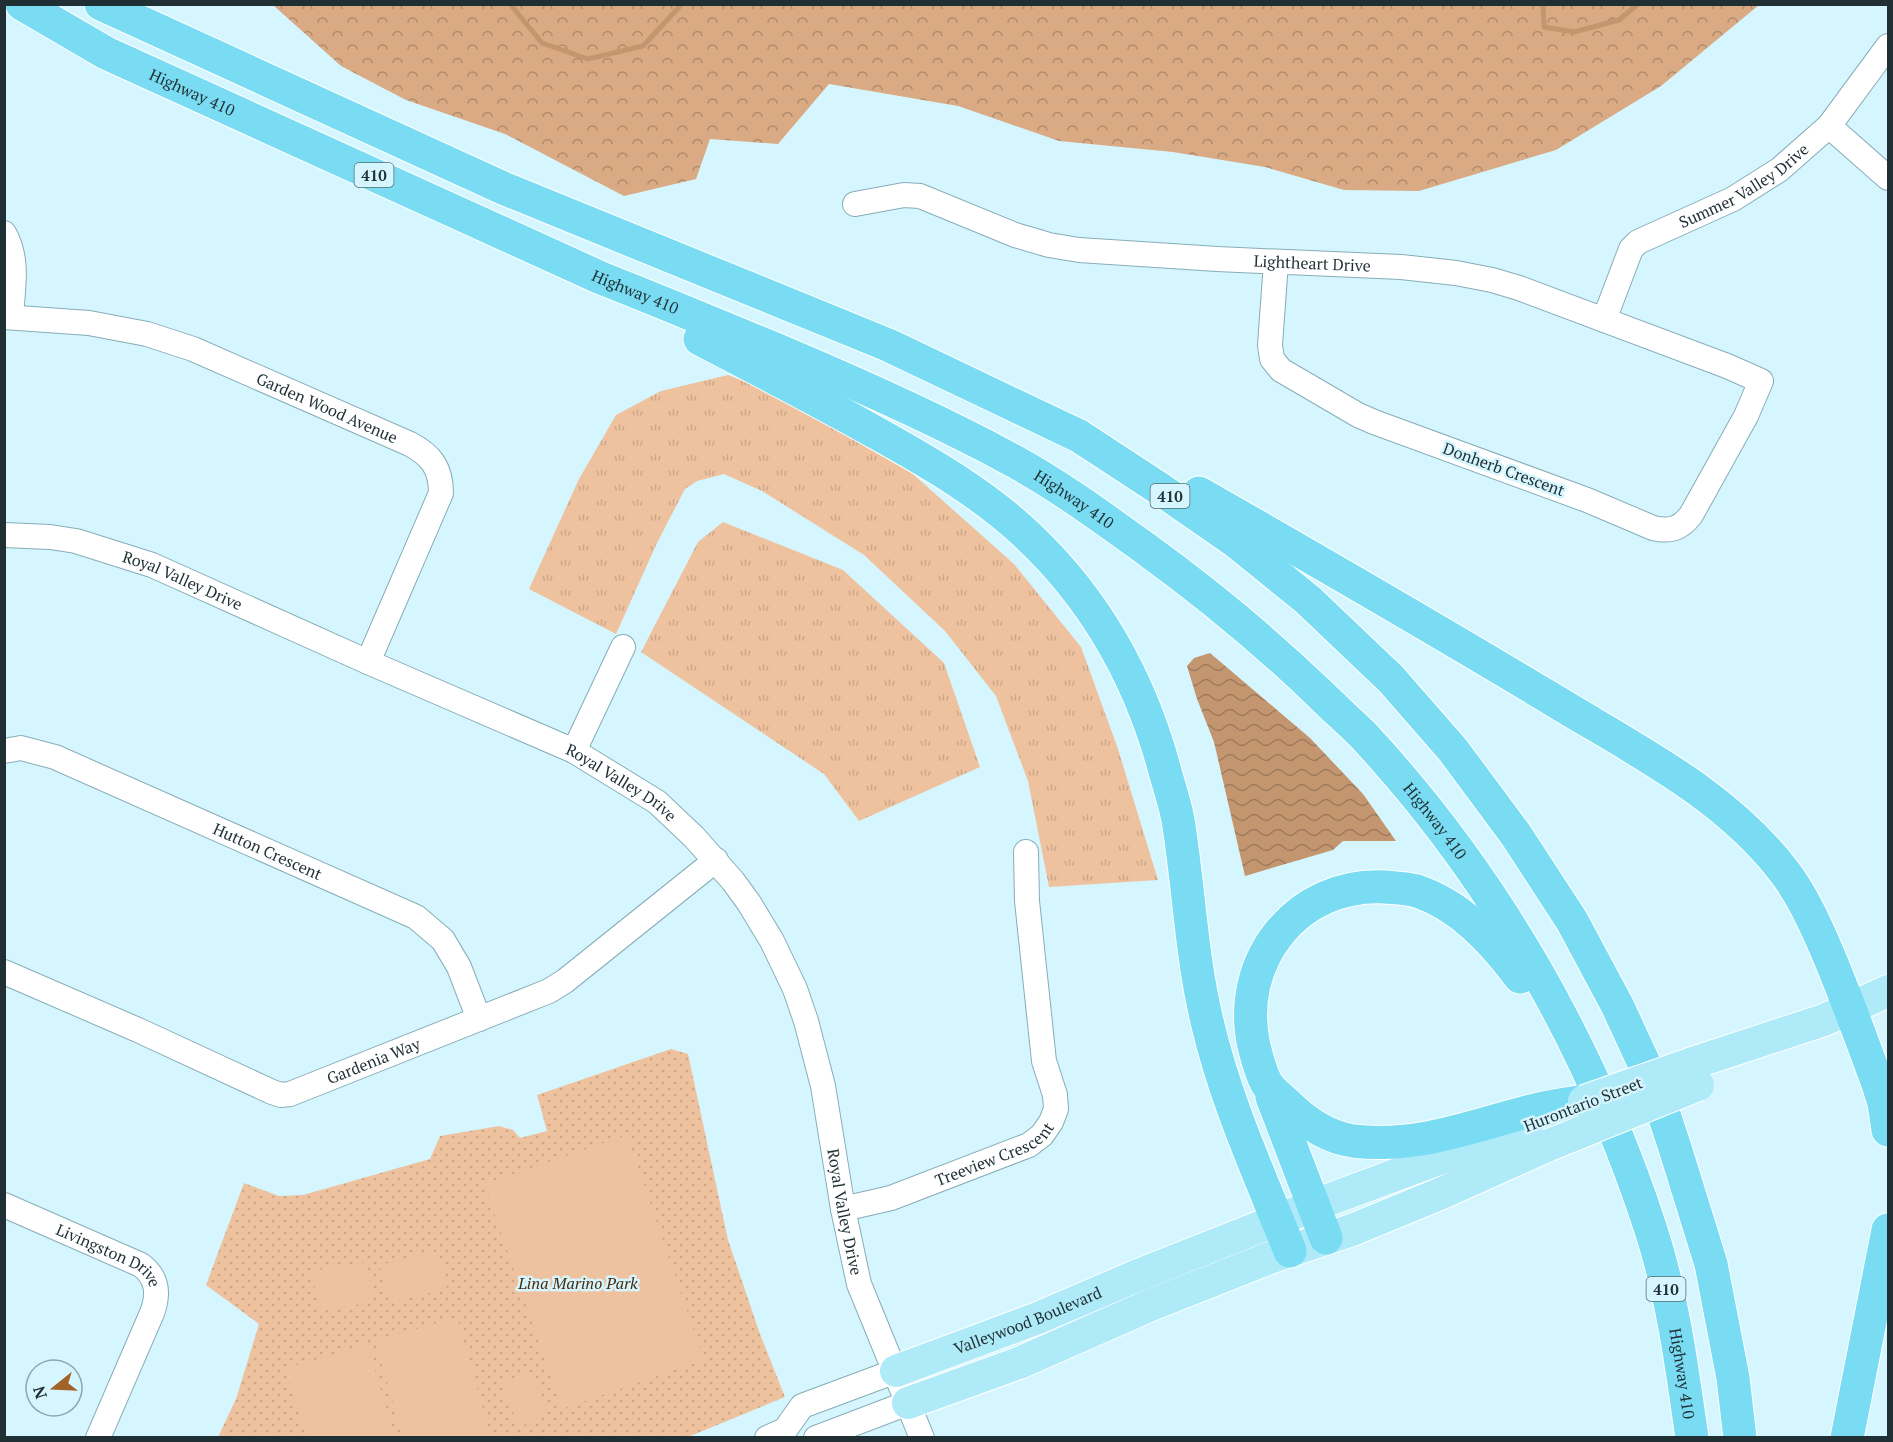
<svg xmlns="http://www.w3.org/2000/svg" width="1893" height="1442" font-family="'PT Serif',serif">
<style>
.grass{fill:url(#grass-tufts)}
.forest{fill:url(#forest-crowns)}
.park{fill:url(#park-dots)}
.pitch{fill:#eec29e}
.water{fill:url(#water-waves)}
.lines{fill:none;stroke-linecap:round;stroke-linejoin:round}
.stream{stroke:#c49670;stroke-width:5}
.minor-casing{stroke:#86adb7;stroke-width:26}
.major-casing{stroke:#fff;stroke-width:34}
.highway-casing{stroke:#fff;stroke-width:35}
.minor{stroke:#fff;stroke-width:24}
.major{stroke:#afeaf8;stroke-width:32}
.highway{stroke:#79dcf3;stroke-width:33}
.major-bridge-casing{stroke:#fff;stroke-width:34;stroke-linecap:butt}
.major-bridge{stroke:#afeaf8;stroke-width:32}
.labels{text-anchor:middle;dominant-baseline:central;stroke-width:5;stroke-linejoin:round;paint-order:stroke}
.shield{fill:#d6f6ff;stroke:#566b70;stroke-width:1.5}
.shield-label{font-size:15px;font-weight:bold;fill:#1f2f33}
.street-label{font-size:16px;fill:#1f2f33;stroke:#d6f6ff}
.park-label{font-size:16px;font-style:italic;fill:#4a2b0c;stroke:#d6f6ff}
</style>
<defs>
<pattern id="grass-tufts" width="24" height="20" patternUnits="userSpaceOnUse" patternTransform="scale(1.5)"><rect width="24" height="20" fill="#eec29e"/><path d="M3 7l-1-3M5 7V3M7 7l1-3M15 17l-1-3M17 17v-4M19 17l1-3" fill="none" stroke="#cca789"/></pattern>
<pattern id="forest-crowns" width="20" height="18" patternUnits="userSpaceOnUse" patternTransform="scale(1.5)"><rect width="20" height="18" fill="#d9aa83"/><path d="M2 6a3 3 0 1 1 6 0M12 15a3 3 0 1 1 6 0" fill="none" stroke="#af8b6c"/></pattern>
<pattern id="park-dots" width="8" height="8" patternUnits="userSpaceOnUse" patternTransform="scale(1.5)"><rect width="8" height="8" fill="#eec29e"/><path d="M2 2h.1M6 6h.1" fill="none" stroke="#cca789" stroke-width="1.8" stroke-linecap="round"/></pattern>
<pattern id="water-waves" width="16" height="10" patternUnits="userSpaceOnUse" patternTransform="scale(1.5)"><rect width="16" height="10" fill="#c49670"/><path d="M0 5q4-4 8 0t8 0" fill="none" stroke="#9f7b5d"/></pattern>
</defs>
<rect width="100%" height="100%" fill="#d6f6ff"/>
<path class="grass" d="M728,375L796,401L905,467L1014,564L1081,647L1118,749L1158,880L1049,887L1028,781L996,696L945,631L864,555L762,491L724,474L697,481L685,489L657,543L616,634L529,589L579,479L616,415L661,391Z
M723,522L843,570L944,663L980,767L859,821L824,774L641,652L698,542Z"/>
<path class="forest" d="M273,5H1759L1661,86L1556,150L1419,191L1344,190L1265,167L1173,152L1059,141L958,106L829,84L778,144L710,139L696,179L624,196L505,134L406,100L341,66Z"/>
<path class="park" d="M671,1049L688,1054L728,1240L760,1334L785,1397L688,1437H218L236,1399L259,1324L206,1285L244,1183L279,1196L303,1195L430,1159L440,1136L499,1126L513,1130L520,1138L547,1131L537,1095Z"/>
<path class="pitch" d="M627,1135L704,1360L562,1409L484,1184Z
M438,1251L447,1289L389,1302L380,1265Z
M367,1262L373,1302L319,1311L312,1271Z
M457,1317L491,1437H403L375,1341Z
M368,1345L394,1437H306L286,1368Z
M531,1372L548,1415L519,1427L501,1383Z"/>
<path class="water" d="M1210,653L1310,738L1363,794L1396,841H1343L1333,850L1245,876L1214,742L1197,699L1187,666L1194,658Z"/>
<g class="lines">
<path class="stream" d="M510,4L542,43L588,59L643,46L682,4
M1543,4L1544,27L1574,32L1619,20L1638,4"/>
<defs>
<g id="minor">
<path d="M1829,126L1888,178"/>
<path id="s1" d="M855,204L904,195L920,196L1015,235L1049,245L1079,250L1217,259L1401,267L1456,273L1492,280L1519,288L1727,366L1761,381L1746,416L1691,515C1680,529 1670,532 1653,528L1587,500L1374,422L1358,415L1281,370L1272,359L1270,345L1276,262"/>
<path d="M4,233C19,259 13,287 11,316"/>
<path id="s2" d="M4,317L89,323L147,334L193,349L410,444C431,455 441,468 441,493L368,662"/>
<path id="s3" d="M1604,320L1631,249L1638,242L1733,199L1779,170L1829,126L1888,46"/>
<path id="s4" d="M4,535L50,537L76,541L152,565L368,662L574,751L657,802L694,837L733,881L749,903L772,941L795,989L806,1021L823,1086L843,1209L859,1284L922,1438"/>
<path id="s5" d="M4,751L21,748L55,757L416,917L443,940L459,967L479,1019"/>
<path d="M574,751L623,647"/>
<path id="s6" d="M4,972L138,1030L272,1092L281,1095L290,1094L549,991L565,981L716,860"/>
<path id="s7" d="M4,1205L141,1265C158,1278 159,1294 152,1313L98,1438"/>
<path id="s8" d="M843,1209L891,1198L1029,1145L1042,1135L1051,1122L1056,1109L1055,1095L1044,1061L1027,901L1026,852"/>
<path d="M767,1438L785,1430L802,1406L896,1371"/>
<path d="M816,1438L908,1403"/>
</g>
<g id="major">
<path d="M1690,1064L1824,1020L1888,991"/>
<path id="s9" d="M896,1371L1038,1318L1136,1276L1328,1200L1541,1121"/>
<path d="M908,1403L1019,1363L1153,1304L1272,1257L1352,1230L1442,1193L1549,1145"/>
</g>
<g id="highway">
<path id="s10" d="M22,4L106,53L601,278C662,302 722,327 782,352C860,385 937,419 1012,460C1058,485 1103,518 1146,549C1208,594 1266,642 1321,695C1335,709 1350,722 1364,736C1495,877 1592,1048 1651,1230C1673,1298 1682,1368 1692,1438"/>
<path d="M101,4L503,188L888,345L1079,436L1160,489L1235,541L1308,600L1391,679L1453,750L1516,835L1572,921L1617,1005L1655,1087L1675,1148L1711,1264L1733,1378L1740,1438"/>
<path d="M700,339C760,370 820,401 880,435C932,464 985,495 1028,536C1098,602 1142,683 1166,775C1170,789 1175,804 1178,820C1189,887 1191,955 1207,1021C1225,1100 1260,1176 1290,1251"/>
<path d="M1199,493C1318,561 1437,630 1555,701C1637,751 1728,796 1786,874C1801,894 1812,917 1822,940C1843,987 1860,1036 1878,1084L1884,1103L1888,1130"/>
<path d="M1520,977C1493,941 1461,906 1417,891C1406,888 1396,888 1385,887C1297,882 1235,961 1254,1046C1257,1058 1261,1074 1267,1084C1272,1092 1281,1098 1287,1104C1304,1121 1327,1137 1353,1141C1419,1149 1473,1125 1535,1110C1551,1106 1568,1104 1584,1101"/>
<path d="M1272,1097L1326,1238"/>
<path d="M1847,1438L1888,1230"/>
</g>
</defs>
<use href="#minor" class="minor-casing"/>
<use href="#major" class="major-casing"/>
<use href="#highway" class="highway-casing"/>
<use href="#minor" class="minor"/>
<use href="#major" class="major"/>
<use href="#highway" class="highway"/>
<defs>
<path id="major-bridge" d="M1584,1101L1690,1064
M1549,1145L1698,1085"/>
</defs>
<use href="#major-bridge" class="major-bridge-casing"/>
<use href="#major-bridge" class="major-bridge"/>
</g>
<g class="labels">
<g class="shield">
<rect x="354.5" y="163" width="39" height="24" rx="4.5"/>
<rect x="1150.5" y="484" width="39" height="24" rx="4.5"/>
<rect x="1646.5" y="1277" width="39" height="24" rx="4.5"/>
</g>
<g class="shield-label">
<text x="374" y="175">410</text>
<text x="1170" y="496">410</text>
<text x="1666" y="1289">410</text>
</g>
<g class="street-label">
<text stroke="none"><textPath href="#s10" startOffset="192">Highway 410</textPath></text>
<text stroke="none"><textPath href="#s3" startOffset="206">Summer Valley Drive</textPath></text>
<text stroke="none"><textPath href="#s1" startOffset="468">Lightheart Drive</textPath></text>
<text stroke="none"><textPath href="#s10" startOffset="678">Highway 410</textPath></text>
<text stroke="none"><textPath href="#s2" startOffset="339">Garden Wood Avenue</textPath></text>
<text transform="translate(1504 469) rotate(20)">Donherb Crescent</text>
<text stroke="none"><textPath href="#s10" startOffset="1164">Highway 410</textPath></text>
<text stroke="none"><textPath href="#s4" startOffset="186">Royal Valley Drive</textPath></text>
<text stroke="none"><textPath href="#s4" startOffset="670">Royal Valley Drive</textPath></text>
<text stroke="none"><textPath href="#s10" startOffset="1650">Highway 410</textPath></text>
<text stroke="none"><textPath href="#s5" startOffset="285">Hutton Crescent</textPath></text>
<text stroke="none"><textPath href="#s6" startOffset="402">Gardenia Way</textPath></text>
<text transform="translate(1583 1104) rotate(-21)">Hurontario Street</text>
<text stroke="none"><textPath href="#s8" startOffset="162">Treeview Crescent</textPath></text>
<text stroke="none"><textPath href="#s4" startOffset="1174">Royal Valley Drive</textPath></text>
<text stroke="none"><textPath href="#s7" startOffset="117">Livingston Drive</textPath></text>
<text stroke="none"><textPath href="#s9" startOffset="141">Valleywood Boulevard</textPath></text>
<text stroke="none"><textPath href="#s10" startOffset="2262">Highway 410</textPath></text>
</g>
<g class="park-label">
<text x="578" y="1283">Lina Marino Park</text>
</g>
</g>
<rect width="1893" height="1442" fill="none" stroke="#1f2f33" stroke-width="12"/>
<g transform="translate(54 1388) rotate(252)"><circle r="28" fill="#d6f6ff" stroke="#8da6ad" stroke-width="1.5"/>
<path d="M0-4.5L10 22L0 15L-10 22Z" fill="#a16328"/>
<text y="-9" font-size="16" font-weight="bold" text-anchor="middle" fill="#1f2f33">N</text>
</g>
</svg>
